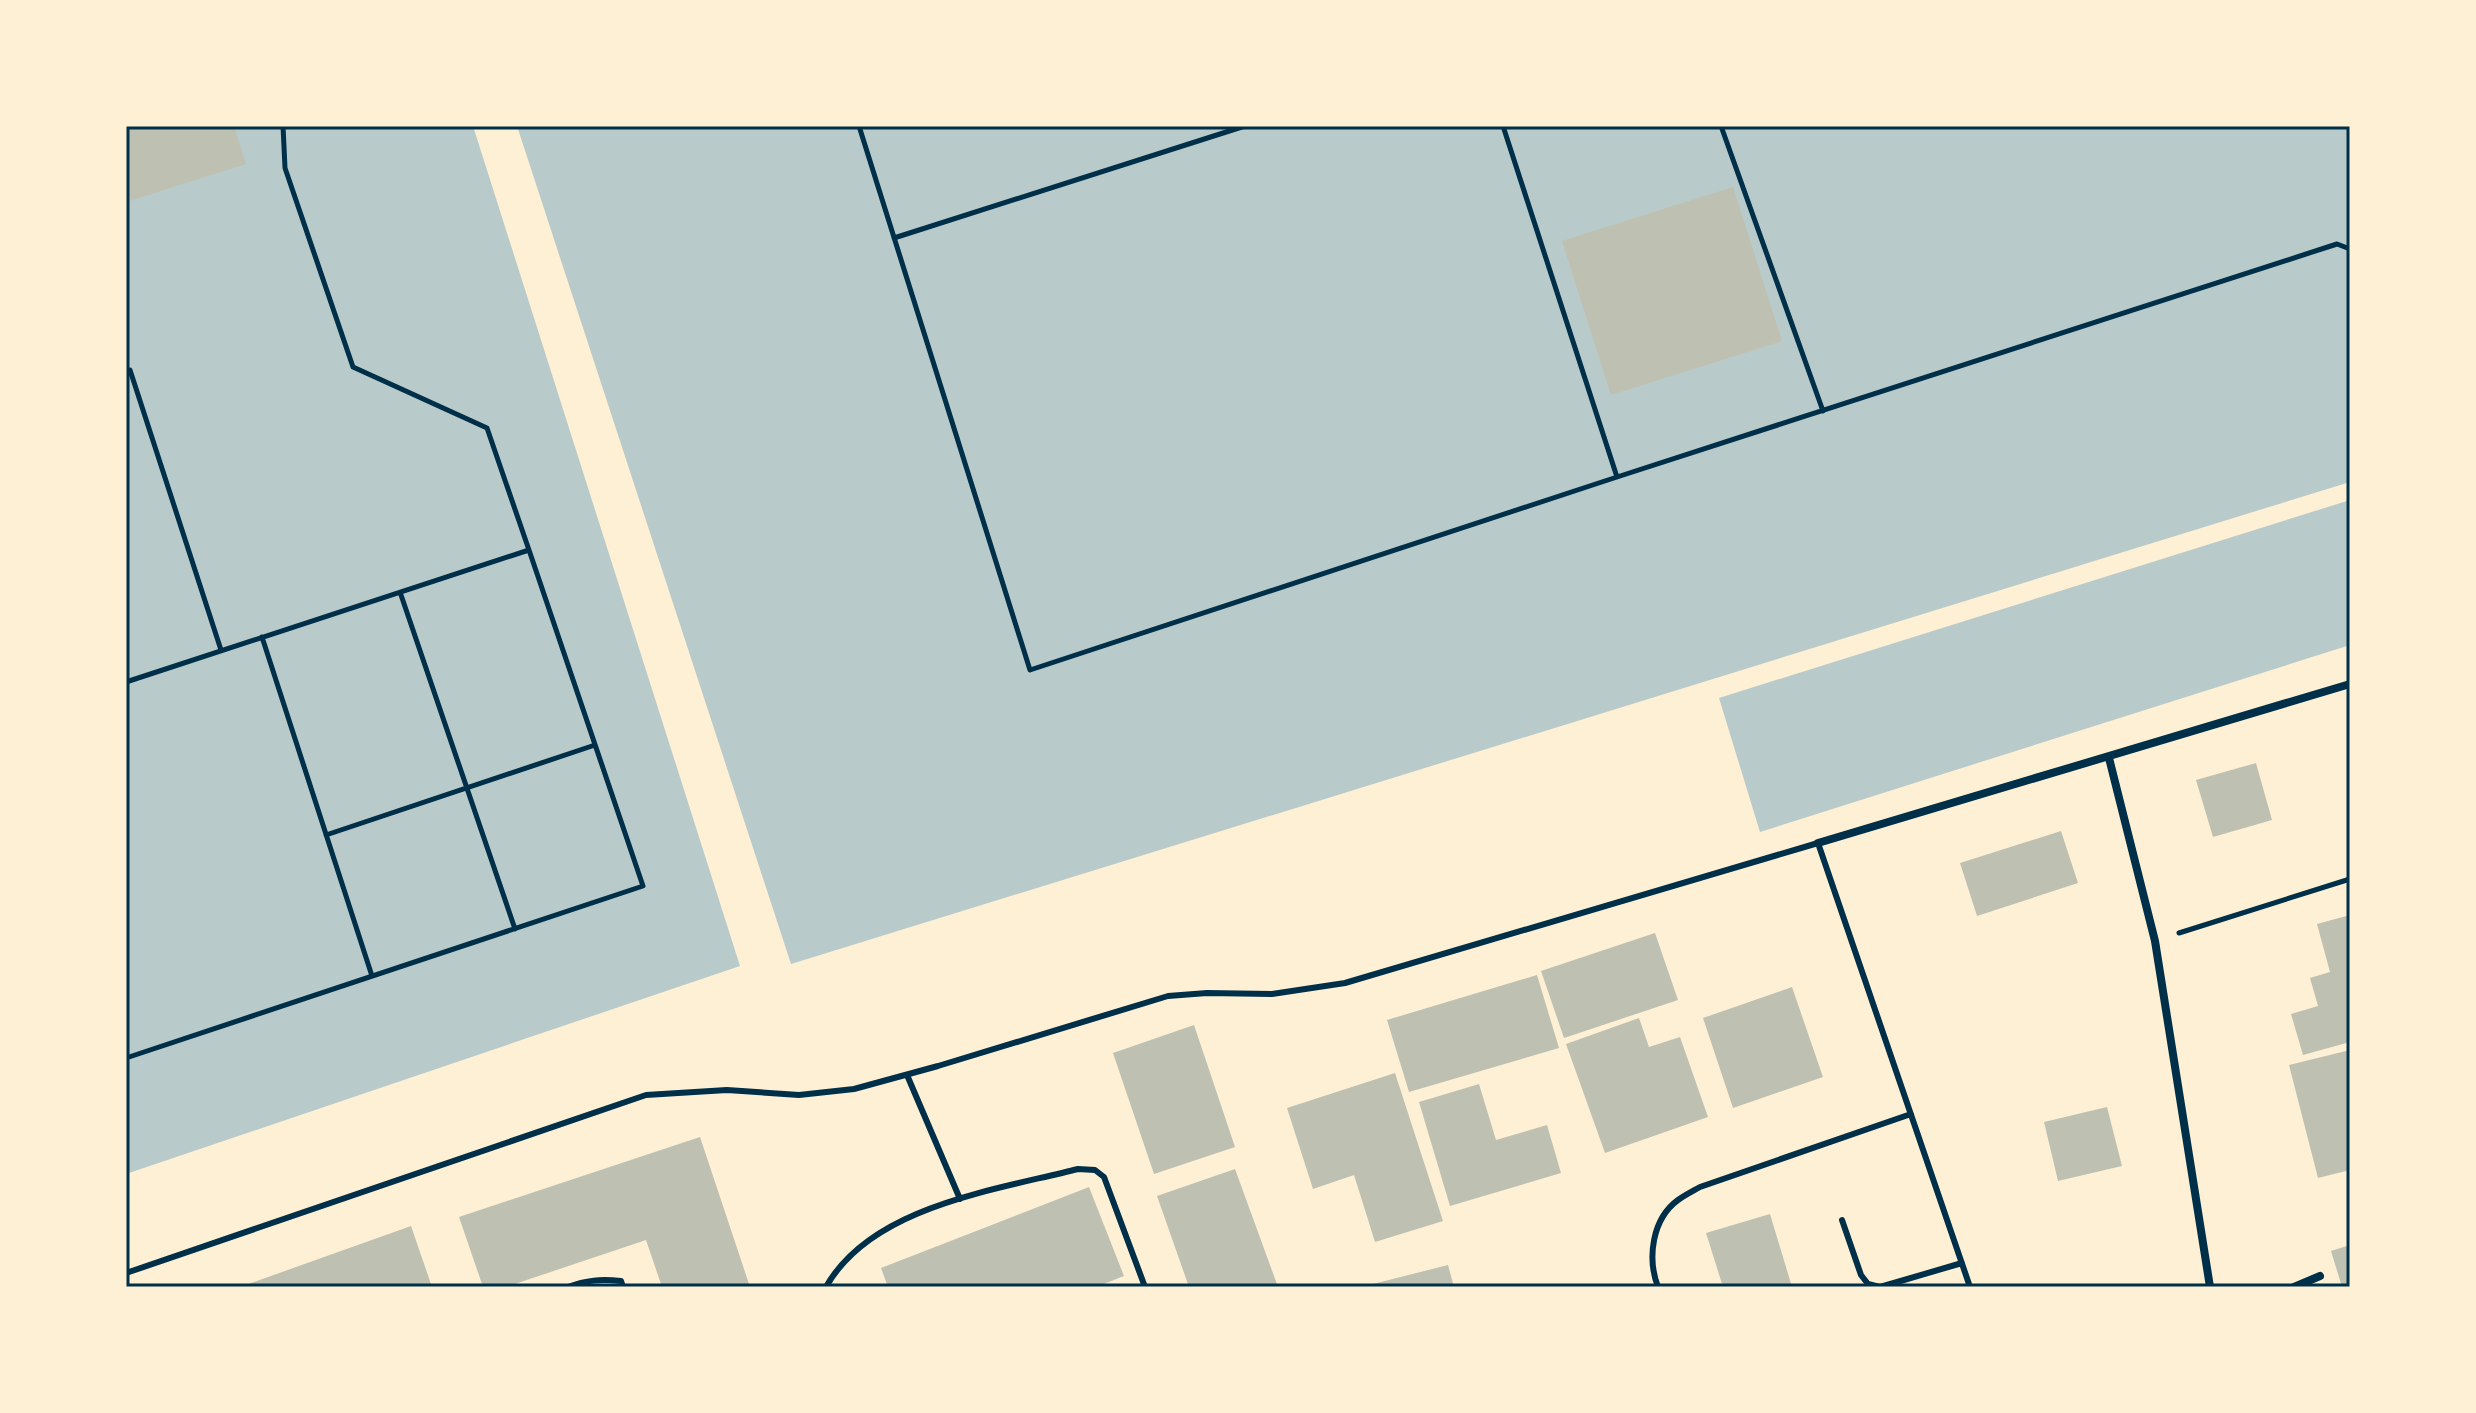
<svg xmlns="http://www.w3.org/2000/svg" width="2476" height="1413" font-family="'Roboto Condensed',sans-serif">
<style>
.green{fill:#b9caca}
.building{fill:#bec0b2}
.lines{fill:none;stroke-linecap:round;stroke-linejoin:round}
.path{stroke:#003049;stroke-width:5}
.service{stroke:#003049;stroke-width:6}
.minor{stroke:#003049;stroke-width:8}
.neatline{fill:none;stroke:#003049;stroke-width:3}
</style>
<rect width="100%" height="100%" fill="#fdf0d5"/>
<path class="green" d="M126,126H473L740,966L126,1174Z
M517,126H2350V482L791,964Z
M2350,500V645L1760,832L1719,698Z"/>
<path class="building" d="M126,126H234L246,164L126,202Z
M1733,187L1782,341L1611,395L1562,241Z
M2256,763L2272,820L2213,837L2196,780Z
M2061,831L2078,883L1977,916L1960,863Z
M2350,915V1042L2303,1055L2291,1014L2318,1006L2310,978L2330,972L2317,924Z
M1655,933L1678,1000L1564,1038L1541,971Z
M1537,975L1559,1048L1409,1092L1387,1020Z
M1792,987L1823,1077L1733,1108L1703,1018Z
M1639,1018L1649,1047L1680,1037L1708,1117L1605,1153L1566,1044Z
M1194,1025L1235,1147L1154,1174L1113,1053Z
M2350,1050V1170L2318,1178L2289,1065Z
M1395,1073L1443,1221L1375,1242L1354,1175L1313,1189L1287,1108Z
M1479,1084L1496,1140L1547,1125L1561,1173L1450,1206L1419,1102Z
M2107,1107L2122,1166L2058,1181L2044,1122Z
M700,1137L750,1287H662L646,1240L506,1287H483L459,1217Z
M1235,1169L1278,1287H1189L1157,1196Z
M1089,1187L1124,1276L1096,1287H888L881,1268Z
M1770,1214L1792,1287H1723L1706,1233Z
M411,1226L432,1287H240Z
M2350,1245V1287H2342L2331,1251Z
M1448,1265L1454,1287H1366L1365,1286Z"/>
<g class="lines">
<path class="path" d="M283,126L285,168L353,367L487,428L529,550
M859,126L1030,670L1617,477L2337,244L2350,249
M1503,126L1617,477
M1721,126L1823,411
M894,238L1245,126
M126,372L130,370L221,650
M400,592L515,929
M262,637L372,976
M126,682L529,550L643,886L126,1058
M326,835L595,745
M2179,933L2350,879"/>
<path class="service" d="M907,1075L960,1199
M1842,1220L1861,1275L1868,1284L1880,1287L1962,1263
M126,1273L646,1095L727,1090L799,1095L854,1089L938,1066L1168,996L1207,993L1272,994L1345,983L1818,843L1970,1287
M568,1287C586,1280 601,1279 621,1281L623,1287
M826,1287C871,1206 996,1190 1078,1169L1095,1170L1104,1177L1145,1287
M1658,1287C1647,1258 1652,1219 1678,1200C1685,1195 1693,1191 1700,1187L1911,1114"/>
<path class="minor" d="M2109,758L2155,941L2210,1287
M1818,843L2350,684
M2294,1287L2320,1276"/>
</g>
<rect width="2476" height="1413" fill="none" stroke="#fdf0d5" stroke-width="256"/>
<rect x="128" y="128" width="2220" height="1157" class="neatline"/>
</svg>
